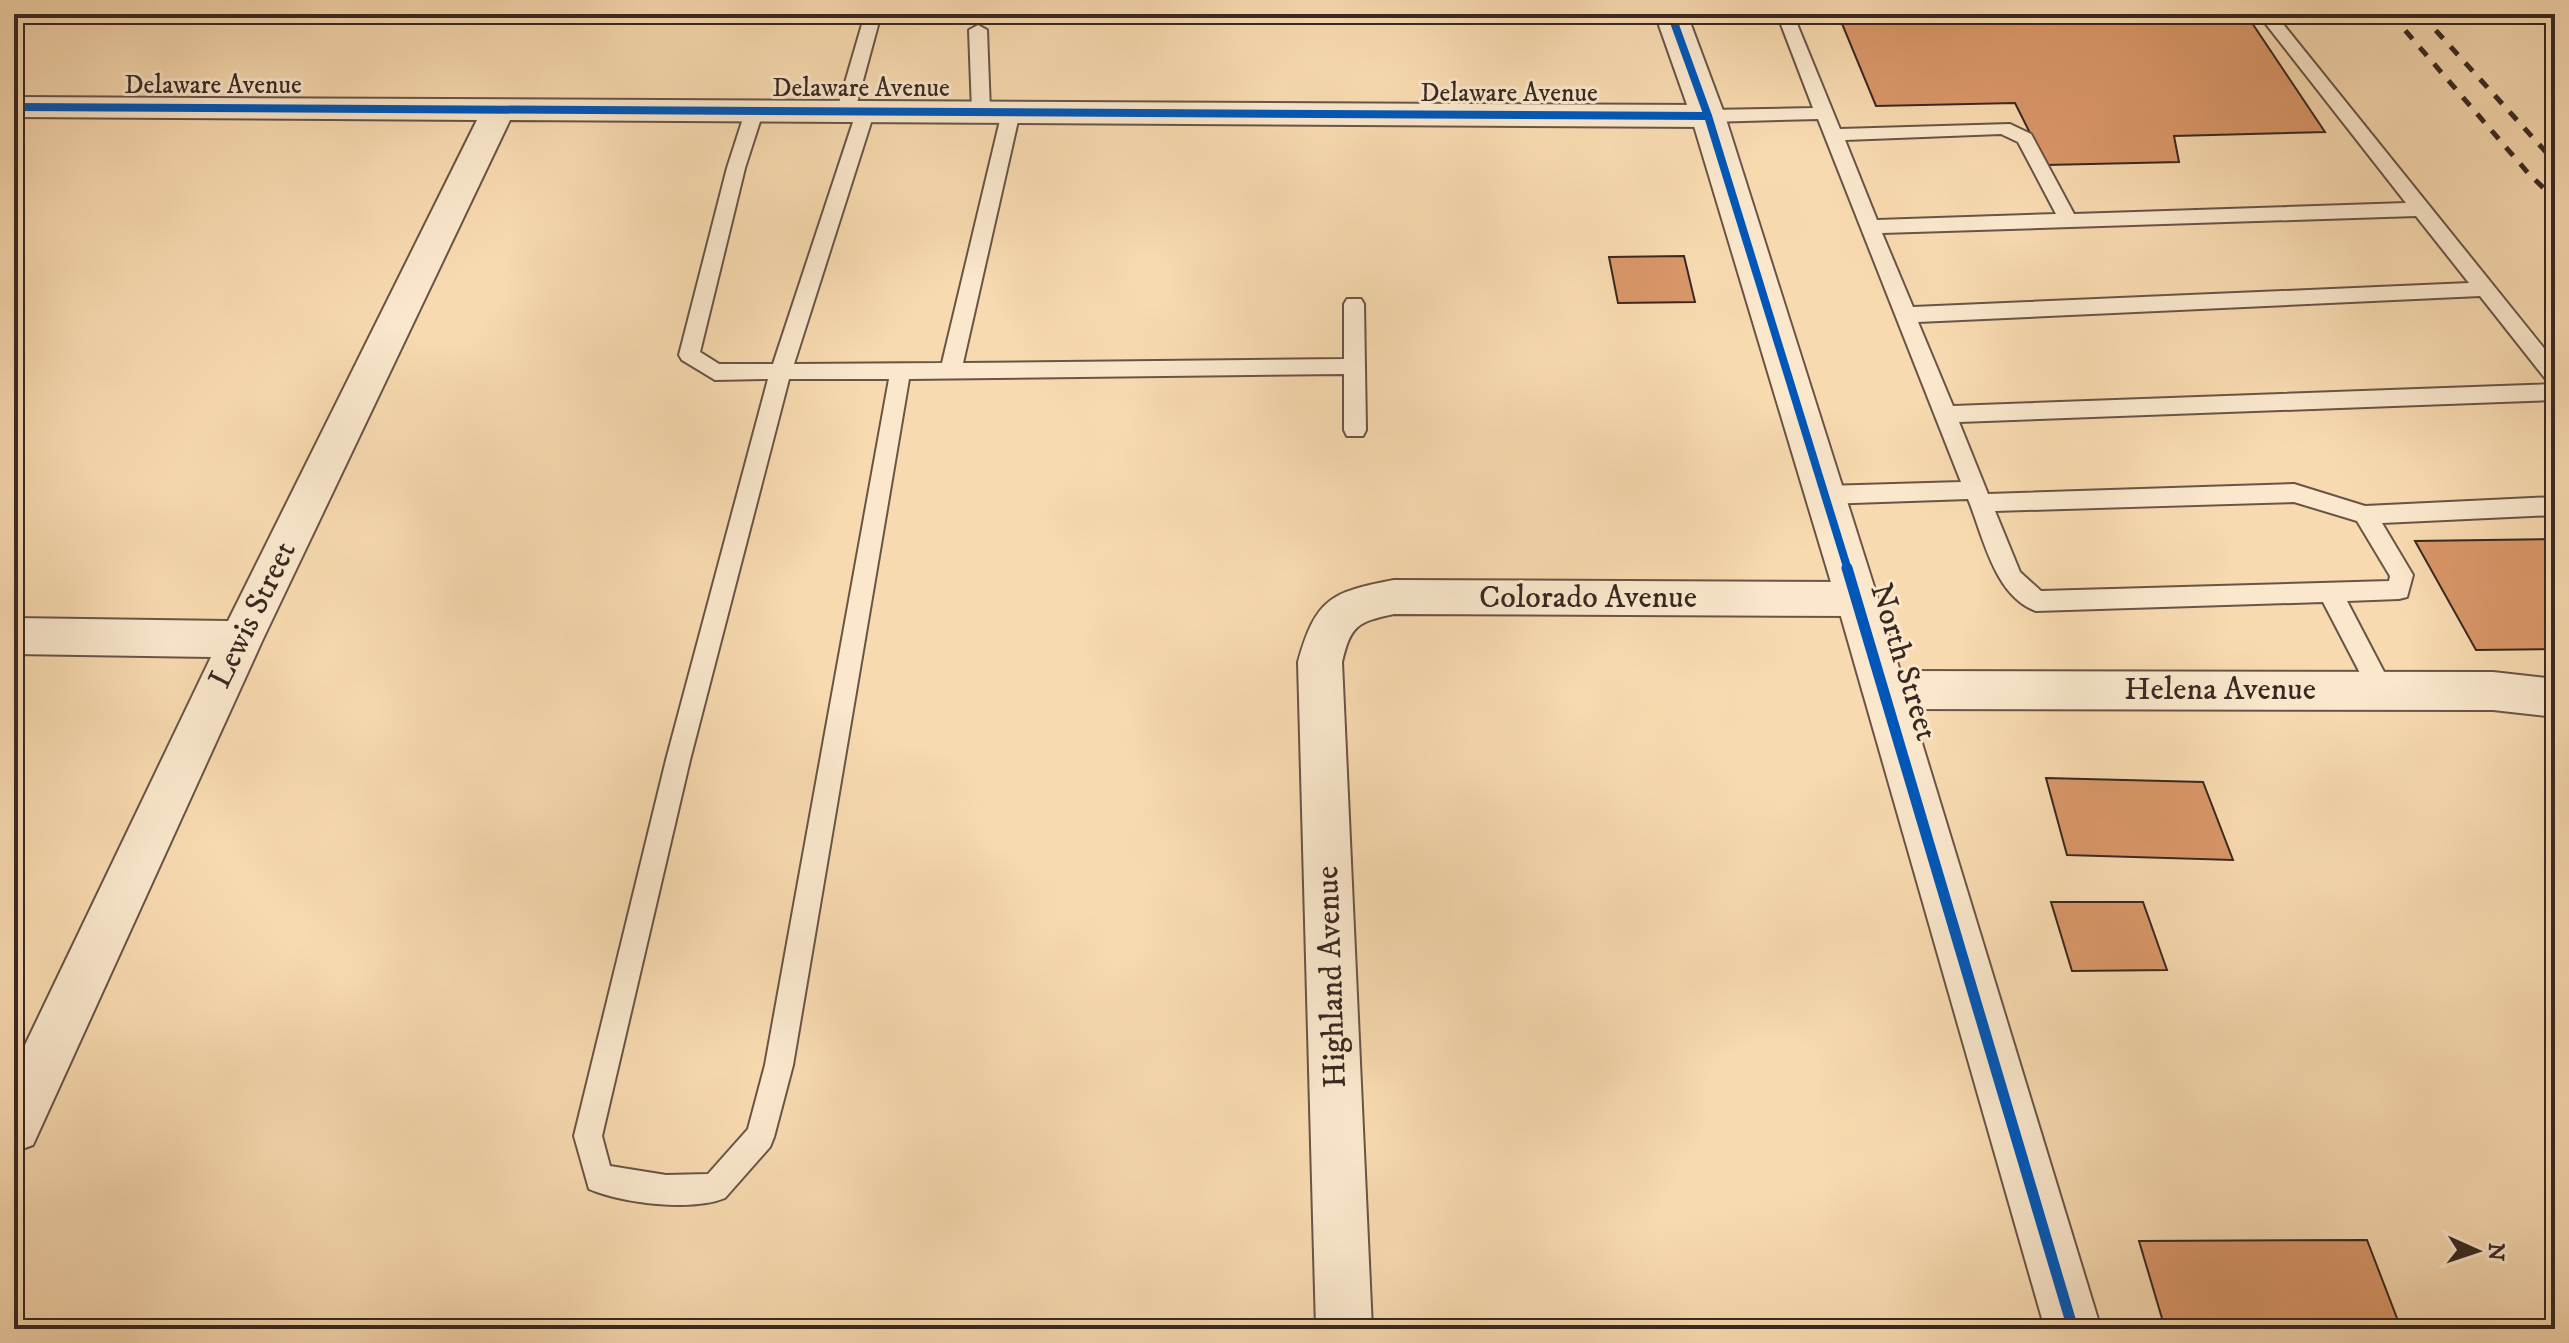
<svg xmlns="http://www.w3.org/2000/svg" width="2569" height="1343" font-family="'IM FELL DW Pica',serif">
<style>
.building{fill:#da9769;stroke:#392822;stroke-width:2}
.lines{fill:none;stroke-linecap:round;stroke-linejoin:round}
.service-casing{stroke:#695446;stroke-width:4}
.minor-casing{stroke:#695446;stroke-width:4}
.tertiary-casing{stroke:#695446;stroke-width:4}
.service{fill:#fae7cc;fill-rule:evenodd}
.minor{fill:#fae7cc;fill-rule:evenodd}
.tertiary{fill:#fae7cc;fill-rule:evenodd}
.rail{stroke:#392822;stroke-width:5;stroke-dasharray:11 11;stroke-linecap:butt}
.cycleway-far1-casing{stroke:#fae7cc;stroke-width:12}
.cycleway-casing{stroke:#fae7cc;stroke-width:16}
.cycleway-far1{stroke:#0057b8;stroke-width:8}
.cycleway{stroke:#0057b8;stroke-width:11}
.labels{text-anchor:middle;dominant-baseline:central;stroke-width:6;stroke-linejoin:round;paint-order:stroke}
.far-street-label{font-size:26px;fill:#392822;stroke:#fae7cc}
.street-label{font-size:32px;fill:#392822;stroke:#fae7cc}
</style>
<rect width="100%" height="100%" fill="#f8dab0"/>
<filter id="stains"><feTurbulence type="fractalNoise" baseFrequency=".0025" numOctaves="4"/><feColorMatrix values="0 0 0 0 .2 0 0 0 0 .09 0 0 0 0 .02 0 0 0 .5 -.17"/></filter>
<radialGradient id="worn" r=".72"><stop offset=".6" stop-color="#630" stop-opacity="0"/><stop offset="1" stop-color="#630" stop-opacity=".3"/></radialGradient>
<path class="building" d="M1838,14H2246L2325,132L2174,136L2179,162L2046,165L2015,103L1876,106Z
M1684,256L1695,302L1618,303L1609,257Z
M2555,539V649L2476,650L2415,541Z
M2046,778L2203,782L2233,860L2067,855Z
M2051,902H2143L2167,970L2072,971Z
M2367,1240L2400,1326L2164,1325L2139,1241Z
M2164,1325H2286L2288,1329H2165Z"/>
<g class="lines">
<defs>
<path id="service" d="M865,14H881L855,110L846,116L837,110Z
M1777,14H1793L1840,129L2010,124L2031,134L2074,214L2406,203L2258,14H2275L2555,362V400L1959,422L1988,494L2294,484L2365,506L2555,497V515L2382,523L2413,575L2407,597L2399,599L2347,601L2394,691L2391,698L2382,701L2373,698L2323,602L2036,611C1994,596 1983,535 1968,499L1825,504L1817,501L1814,495L1817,489L1825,486L1961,482L1818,119L1708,122L1699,116L1708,110L1813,108ZM2001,134L2018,142L2056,214L1877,220L1845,140ZM2416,216L2469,283L1913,307L1882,233ZM2480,296L2548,382L2554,384L1953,406L1918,322ZM2294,502L2357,521L2390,576L2389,581L2041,591L2020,572L1995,511Z
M978,25L987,30L990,111L981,117L972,111L969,30Z
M755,103L764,109L745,168L700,352L719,364H773L857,110L866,104L875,110L794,364L942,363L1002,112L1011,106L1020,112L963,363L1344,359V304L1347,299H1361L1364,304L1366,430L1363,436H1347L1344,430V374L909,379L793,1065L774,1137L770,1147L725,1198C692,1212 621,1203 589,1189L574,1136L666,760L768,379L715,380L682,360L679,355L727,168L746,109ZM789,379H889L765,1065L748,1129L708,1174L666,1175L610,1166L602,1136L690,760Z"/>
<path id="minor" d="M14,97L1708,105L1720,109L1725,116L1720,123L1708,127L510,120L263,639L33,1145L14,1152V1068L211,657L14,654V618L228,621L477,120L14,117Z
M1394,580L1857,582L1872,587L1878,599L1872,611L1857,616L1394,614C1357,622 1351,625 1342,662L1372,1329H1316L1298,662C1316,598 1331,592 1394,580Z
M1884,671L2493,672L2555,679V717L2493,710L1884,709L1868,703L1862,690L1868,677Z"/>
<path id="tertiary" d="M1655,14H1687L1725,116L1878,599L2101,1329H2045L1836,599L1691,116Z"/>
</defs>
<use href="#service" class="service-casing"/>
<use href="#minor" class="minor-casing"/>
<use href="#tertiary" class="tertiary-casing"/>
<use href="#service" class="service"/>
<use href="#minor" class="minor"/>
<use href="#tertiary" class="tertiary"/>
<path class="rail" d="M2391,14L2529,174L2555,199
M2421,14L2555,162"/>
<defs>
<path id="cycleway-far1" d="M1671,14L1708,116L1848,570
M14,107L1708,116"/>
<path id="cycleway" d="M1847,568L2073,1329"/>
</defs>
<use href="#cycleway-far1" class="cycleway-far1-casing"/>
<use href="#cycleway" class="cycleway-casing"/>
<use href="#cycleway-far1" class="cycleway-far1"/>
<use href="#cycleway" class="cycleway"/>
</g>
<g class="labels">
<g class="far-street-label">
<text x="213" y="85">Delaware Avenue</text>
<text x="861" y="88">Delaware Avenue</text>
<text x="1509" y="93">Delaware Avenue</text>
</g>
<g class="street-label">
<text x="1588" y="598">Colorado Avenue</text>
<text transform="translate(253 615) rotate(-64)">Lewis Street</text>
<text transform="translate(1903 662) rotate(73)">North Street</text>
<text x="2220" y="690">Helena Avenue</text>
<text transform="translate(1332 977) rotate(-92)">Highland Avenue</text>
</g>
</g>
<rect width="2569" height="1343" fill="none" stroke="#f8dab0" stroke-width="48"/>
<rect x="16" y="16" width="2537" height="1311" fill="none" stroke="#392822" stroke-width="4"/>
<rect x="24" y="24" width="2521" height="1295" fill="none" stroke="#392822" stroke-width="2"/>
<g transform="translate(2477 1251) rotate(93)" stroke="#fae7cc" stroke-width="6" paint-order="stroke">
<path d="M0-6L14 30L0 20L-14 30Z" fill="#392822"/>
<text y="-12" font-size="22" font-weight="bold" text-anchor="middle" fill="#392822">N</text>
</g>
<rect width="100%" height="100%" filter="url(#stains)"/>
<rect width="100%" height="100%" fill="url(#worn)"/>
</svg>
